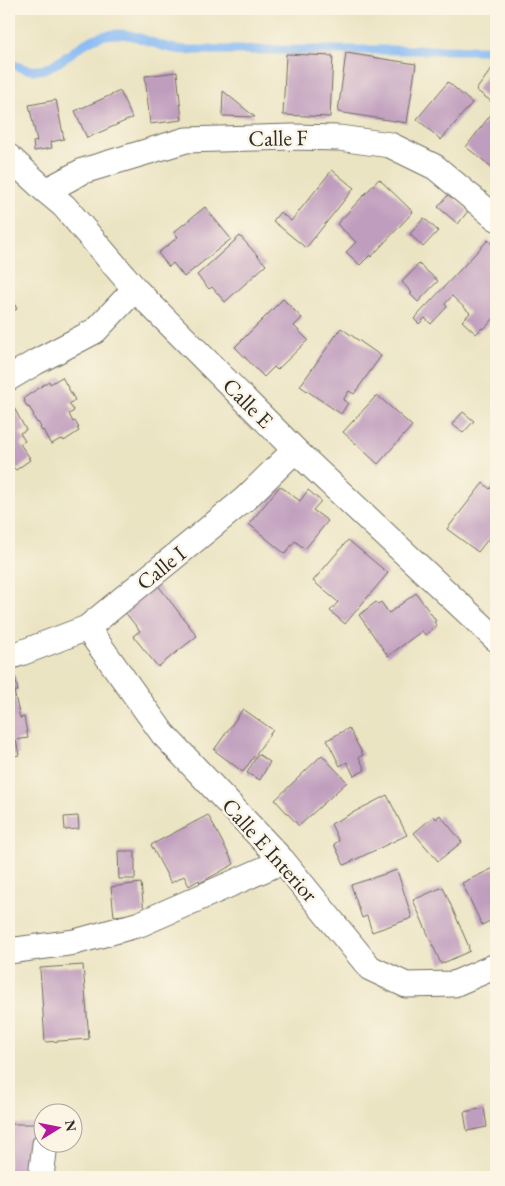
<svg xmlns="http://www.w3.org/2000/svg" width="505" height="1186" font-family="'EB Garamond',serif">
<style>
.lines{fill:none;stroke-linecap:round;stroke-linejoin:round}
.stream{stroke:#87baf4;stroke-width:9}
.building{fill:#bf9dbe}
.street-casing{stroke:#6e6c60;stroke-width:27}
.street{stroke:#fff;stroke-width:25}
.labels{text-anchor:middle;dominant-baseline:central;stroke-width:5;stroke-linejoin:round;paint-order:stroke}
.street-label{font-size:22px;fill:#2b2b2b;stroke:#fcf5e5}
</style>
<rect width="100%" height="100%" fill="#fcf5e5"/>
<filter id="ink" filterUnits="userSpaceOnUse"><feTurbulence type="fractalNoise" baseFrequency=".02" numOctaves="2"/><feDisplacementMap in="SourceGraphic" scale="10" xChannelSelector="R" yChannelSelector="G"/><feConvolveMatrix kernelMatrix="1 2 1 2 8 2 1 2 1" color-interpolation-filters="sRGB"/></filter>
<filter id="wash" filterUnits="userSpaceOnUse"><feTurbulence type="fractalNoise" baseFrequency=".0096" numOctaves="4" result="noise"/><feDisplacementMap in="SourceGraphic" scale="20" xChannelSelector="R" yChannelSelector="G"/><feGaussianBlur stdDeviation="1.12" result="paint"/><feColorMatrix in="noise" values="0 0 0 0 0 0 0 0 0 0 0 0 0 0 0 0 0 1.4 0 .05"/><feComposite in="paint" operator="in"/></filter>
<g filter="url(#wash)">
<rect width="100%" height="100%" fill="#ebe4c3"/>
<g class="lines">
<path class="stream" d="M9,62C52,88 67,45 102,36C133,28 148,45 176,49C183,50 189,50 196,50H496"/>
</g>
<g id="blocks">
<path class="building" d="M346,53L416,64L407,123L338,112Z
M286,54L333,56L330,117L283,115Z
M496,63V105L476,90Z
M177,72L182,120L150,124L145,76Z
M448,82L472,103L441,140L417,119Z
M120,91L132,118L87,138L75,111Z
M223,91L255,117L222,116Z
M56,100L64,139L51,142L52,148L34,151L33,142L37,141L29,105Z
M492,113L496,117V163L493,168L466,147Z
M332,170L354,188L306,248L273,221L280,212L291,221Z
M379,179L413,212L371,257L370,255L360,265L346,252L356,242L337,224Z
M449,194L468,211L458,224L438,207Z
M205,207L231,239L184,277L173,263L169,267L158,253L178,237L174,232Z
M424,218L438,231L423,247L410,234Z
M240,236L266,265L225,302L212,287L209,289L197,275Z
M488,240L496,248V316L484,329L482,328L476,334L462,321L470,313L452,296L445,304L447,307L431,324L425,318L419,324L414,319Z
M419,264L438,281L418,302L410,294L412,293L402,282Z
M9,295L17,309L9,313Z
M283,299L302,318L294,326L308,340L277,370L274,367L264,377L235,347Z
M341,328L381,356L354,394L349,391L343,400L348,403L341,414L300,386Z
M62,377L75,400L69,404L74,411L69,414L73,422L75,421L79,428H77L79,431L64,441L63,439L61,440L60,439L52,444L50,443L43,430L42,431L40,428L41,427L38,422L37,423L33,416L34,415L29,407L28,408L24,401H25L24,398L49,381L50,384Z
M377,395L412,426L378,464L343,432Z
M13,406L26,430L20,433L25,441L20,444L30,458H28L30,460L16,470L14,468L9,470V409Z
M463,412L474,421L463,433L452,424Z
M496,480V529L478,552L447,529L483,483L490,489Z
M280,486L300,501L308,490L321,501L313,510L328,521L305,549L295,541L285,554L249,524Z
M348,540L388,573L345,624L330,611L338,602L313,581Z
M157,584L197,636L158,667L133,636L140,631L124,611Z
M416,593L436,621L434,622L437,626L425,635L422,631L388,656L359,615L376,602L378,604L381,602L389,613Z
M15,676L18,691H14L20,718L24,717L28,738L16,740L19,755L9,757V677Z
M243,709L273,730L243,772L214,750Z
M349,728L363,755L359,757L365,770L354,776L347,762L340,766L327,740Z
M258,754L270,762L260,780L247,773Z
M322,755L347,782L299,826L275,800Z
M387,795L407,835L344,865L334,844L339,841L331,824Z
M208,815L234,864L200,883L199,880L189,886L184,876L171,883L151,845Z
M440,815L462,842L438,861L414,833L434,816L436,819Z
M78,816L79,829L65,830L64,817Z
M118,851H135V879H119Z
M496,867V918L482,925L462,883Z
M397,870L412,918L372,932L367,916L362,918L351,885Z
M141,883L144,913L114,916L111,887Z
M443,887L469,947L468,948L470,951L441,964L413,900Z
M83,965L89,1039L45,1042L40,968Z
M484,1108L487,1127L467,1131L464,1112Z
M9,1124H36L34,1177H9Z"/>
</g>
</g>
<g filter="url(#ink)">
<use href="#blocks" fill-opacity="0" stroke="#6e6c60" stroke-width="1"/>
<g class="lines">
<defs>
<path id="street" d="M9,157L46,191L64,206L135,289L295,450L496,639
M46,191L83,171L186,140L292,137L339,138L390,145L435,167L496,218
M9,378L36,362L95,331L135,289
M87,628L163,734L283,861L370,968L406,985L454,984L496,966
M9,657L21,653L87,628L245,499L295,450
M9,951L75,942L140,924L283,861
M41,1177L45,1144"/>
</defs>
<use href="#street" class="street-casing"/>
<use href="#street" class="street"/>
</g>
</g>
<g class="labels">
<g class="street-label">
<text transform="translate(278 138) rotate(-1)">Calle F</text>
<text transform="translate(248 403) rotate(45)">Calle E</text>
<text transform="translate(161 568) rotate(-39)">Calle I</text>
<text transform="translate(270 850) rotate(48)">Calle E Interior</text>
</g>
</g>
<rect width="505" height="1186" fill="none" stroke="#fcf5e5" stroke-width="30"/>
<g transform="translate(58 1128) rotate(80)"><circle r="24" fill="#fcf5e5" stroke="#a8a49b"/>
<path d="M0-4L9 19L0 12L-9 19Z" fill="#b5179e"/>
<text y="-8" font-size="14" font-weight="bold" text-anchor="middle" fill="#2b2b2b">N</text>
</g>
</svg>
